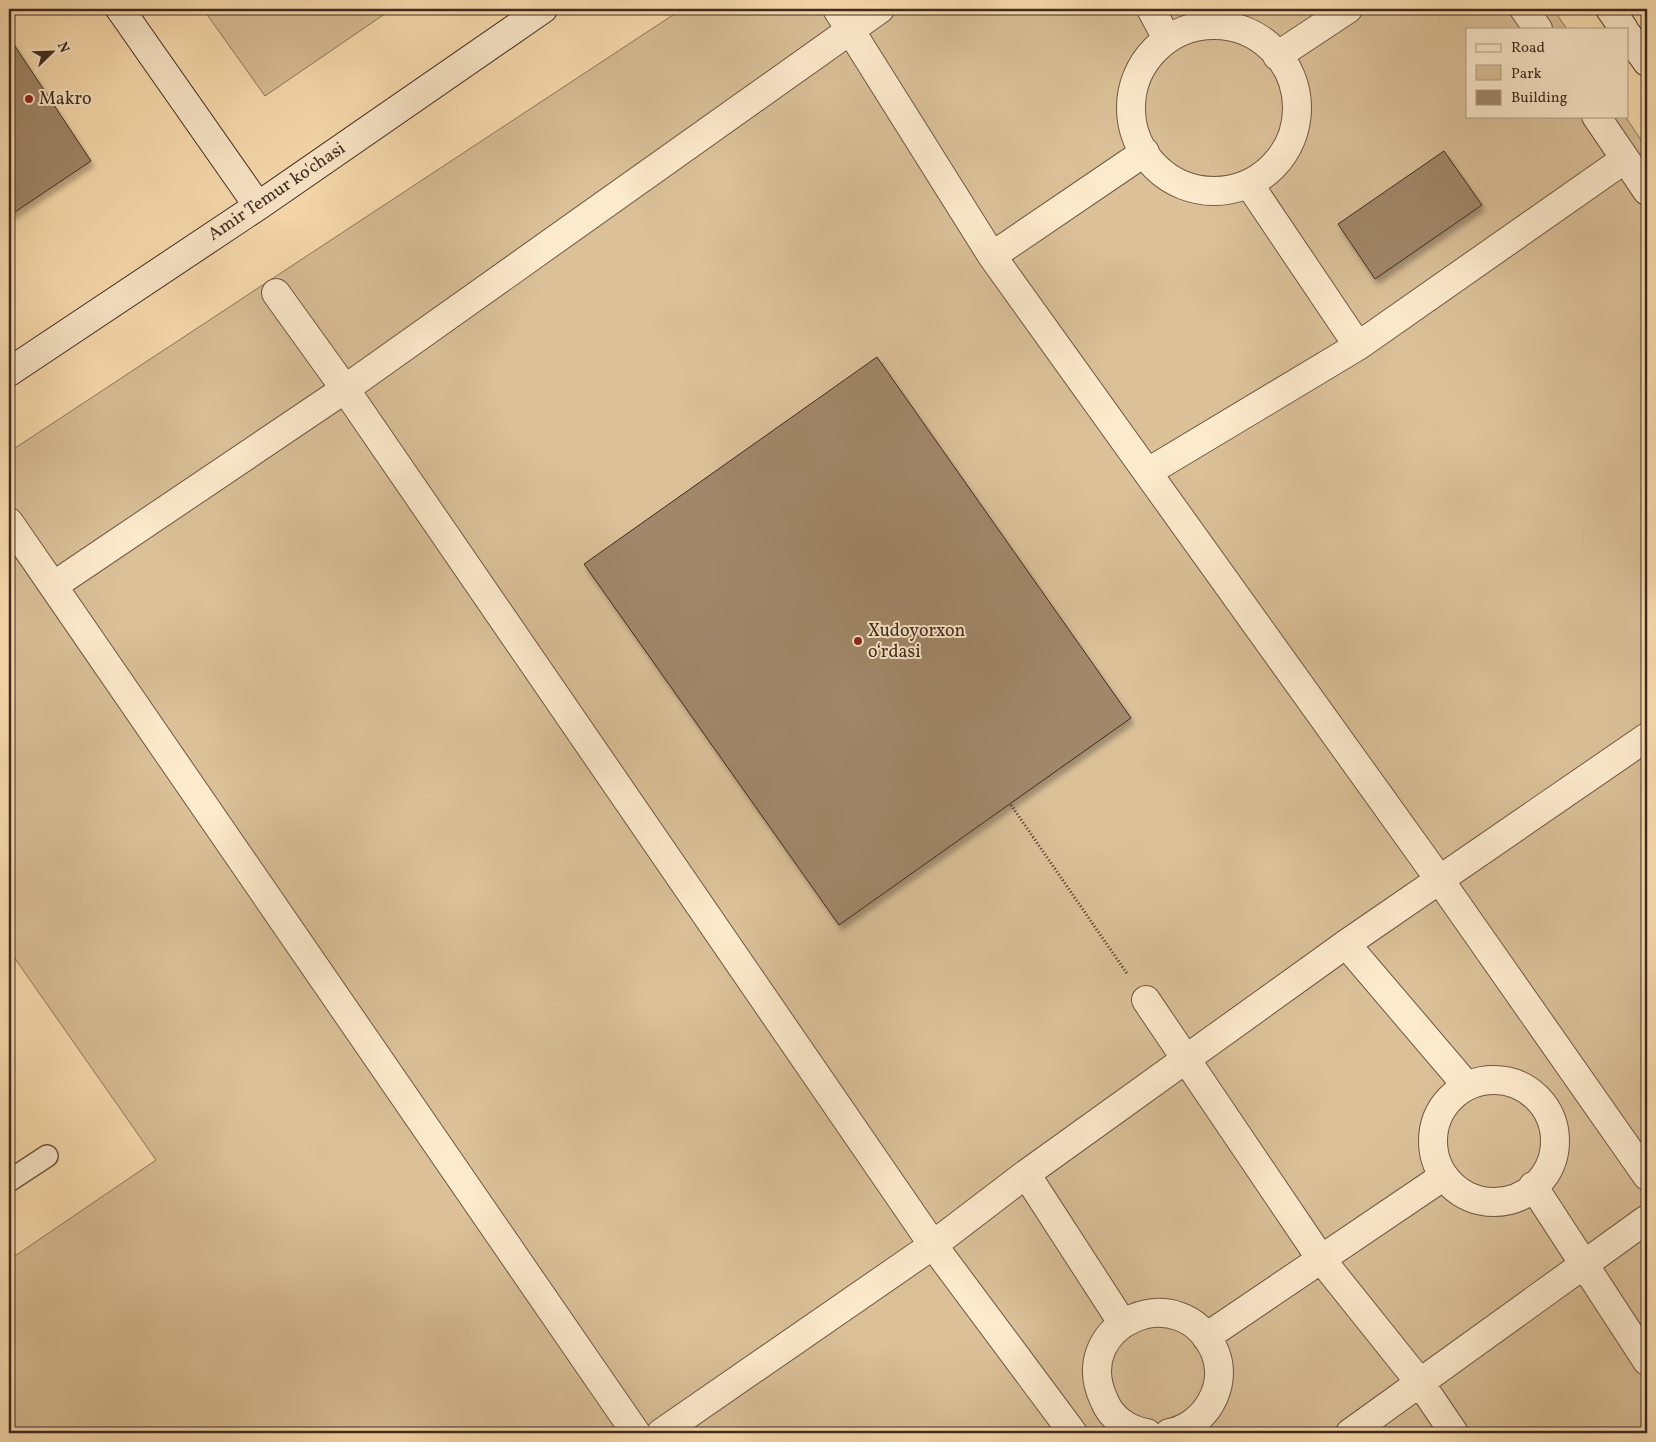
<svg xmlns="http://www.w3.org/2000/svg" width="1656" height="1442" font-family="Vollkorn,serif">
<style>
.green{fill:#dbc098;stroke:#8e765c}
.building{fill:#a1886b;stroke:#402b20;filter:url(#shadow)}
.lines{fill:none;stroke-linecap:round;stroke-linejoin:round}
.lane-casing{stroke:#6f5844;stroke-width:24}
.street-casing{stroke:#6f5844;stroke-width:30}
.secondary-casing{stroke:#402b20;stroke-width:30}
.path{stroke:#402b20;stroke-width:3;stroke-dasharray:1 2.5;stroke-linecap:butt}
.lane{stroke:#fceacc;stroke-width:21}
.street{stroke:#fceacc;stroke-width:28}
.secondary{stroke:#fceacc;stroke-width:28}
.poi-dot{fill:#8f2418;stroke:#fceacc;stroke-width:2}
.labels{text-anchor:middle;dominant-baseline:central;stroke-width:4;stroke-linejoin:round;paint-order:stroke}
.poi-label{font-size:18px;fill:#402b20;stroke:#fceacc;text-anchor:start}
.street-label{font-size:18px;fill:#402b20;stroke:#fceacc}
</style>
<defs>
<filter id="shadow"><feDropShadow dx="3" dy="5.5" stdDeviation="2.5" flood-color="#0004"/></filter>
</defs>
<rect width="100%" height="100%" fill="#fbdeb0"/>
<filter id="stains"><feTurbulence type="fractalNoise" baseFrequency=".004" numOctaves="4"/><feColorMatrix values="0 0 0 0 .2 0 0 0 0 .09 0 0 0 0 .02 0 0 0 .5 -.17"/></filter>
<radialGradient id="worn" r=".72"><stop offset=".6" stop-color="#630" stop-opacity="0"/><stop offset="1" stop-color="#630" stop-opacity=".3"/></radialGradient>
<path class="green" d="M203,9H392L265,96Z
M682,9H1553L1567,29H1467V116H1625L1647,149V1433H9V1260L156,1160L9,950V452Z"/>
<path class="building" d="M9,37L91,161L9,216Z
M1444,151L1482,205L1375,279L1338,224Z
M877,357L1131,718L839,925L584,564Z"/>
<g class="lines">
<defs>
<path id="lane" d="M9,1181L47,1156"/>
<path id="street" d="M837,9L992,256L1439,879L1647,1176
M1151,9L1167,39
M1524,9L1538,29
M1131 108a83 83 0 1 1 166 0a83 83 0 1 1-166 0Z
M1277,56L1348,9
M1596,116L1647,191
M1249,184L1358,346
M992,256L1145,152
M276,293L345,389L933,1245L1073,1433
M1148,472L1358,346L1625,159
M9,522L636,1433
M53,586L345,389L880,9
M1346,944L1467,1086
M1146,1000L1321,1259L1421,1384L1454,1433
M1433 1141a61 61 0 1 1 122 0a61 61 0 1 1-122 0Z
M1026,1174L1123,1324
M1533,1186L1647,1361
M1206,1337L1444,1176
M661,1433L933,1245L1026,1174L1346,944L1647,737
M1147,1433C1128,1430 1111,1418 1104,1400C1068,1323 1182,1275 1215,1352C1229,1387 1204,1427 1169,1433
M1350,1433L1647,1219"/>
<path id="secondary" d="M120,9L258,206
M1610,9L1624,29
M1627,34L1647,62
M9,372L258,206L543,9"/>
</defs>
<use href="#lane" class="lane-casing"/>
<use href="#street" class="street-casing"/>
<use href="#secondary" class="secondary-casing"/>
<path class="path" d="M1011,805L1128,975"/>
<use href="#lane" class="lane"/>
<use href="#street" class="street"/>
<use href="#secondary" class="secondary"/>
</g>
<g class="poi-dot">
<circle cx="29" cy="99" r="5"/>
<circle cx="858" cy="641" r="5"/>
</g>
<g class="labels">
<g class="poi-label">
<text x="39" y="99">Makro</text>
<text x="868" y="631">Xudoyorxon<tspan x="868" dy="21">oʻrdasi</tspan></text>
</g>
<g class="street-label">
<text transform="translate(277 192) rotate(-34)">Amir Temur ko'chasi</text>
</g>
</g>
<rect width="1656" height="1442" fill="none" stroke="#fbdeb0" stroke-width="30"/>
<rect x="10" y="10" width="1636" height="1422" fill="none" stroke="#402b20" stroke-width="2.5"/>
<rect x="15" y="15" width="1626" height="1412" fill="none" stroke="#402b20"/>
<rect x="1466" y="28" width="162" height="90" fill="#fceacc" stroke="#b19e87"/>
<rect x="1476" y="44" width="25" height="8" fill="#fceacc" stroke="#b19e87"/>
<text x="1511" y="52" font-size="15" fill="#402b20">Road</text>
<rect x="1476" y="65" width="25" height="15" fill="#dbc098" stroke="#b19e87"/>
<text x="1511" y="78" font-size="15" fill="#402b20">Park</text>
<rect x="1476" y="90" width="25" height="15" fill="#a1886b" stroke="#b19e87"/>
<text x="1511" y="102" font-size="15" fill="#402b20">Building</text>
<g transform="translate(52 52) rotate(67)" stroke="#fceacc" stroke-width="4" paint-order="stroke">
<path d="M0-4L9 19L0 12L-9 19Z" fill="#402b20"/>
<text y="-8" font-size="14" font-weight="bold" text-anchor="middle" fill="#402b20">N</text>
</g>
<rect width="100%" height="100%" filter="url(#stains)"/>
<rect width="100%" height="100%" fill="url(#worn)"/>
</svg>
